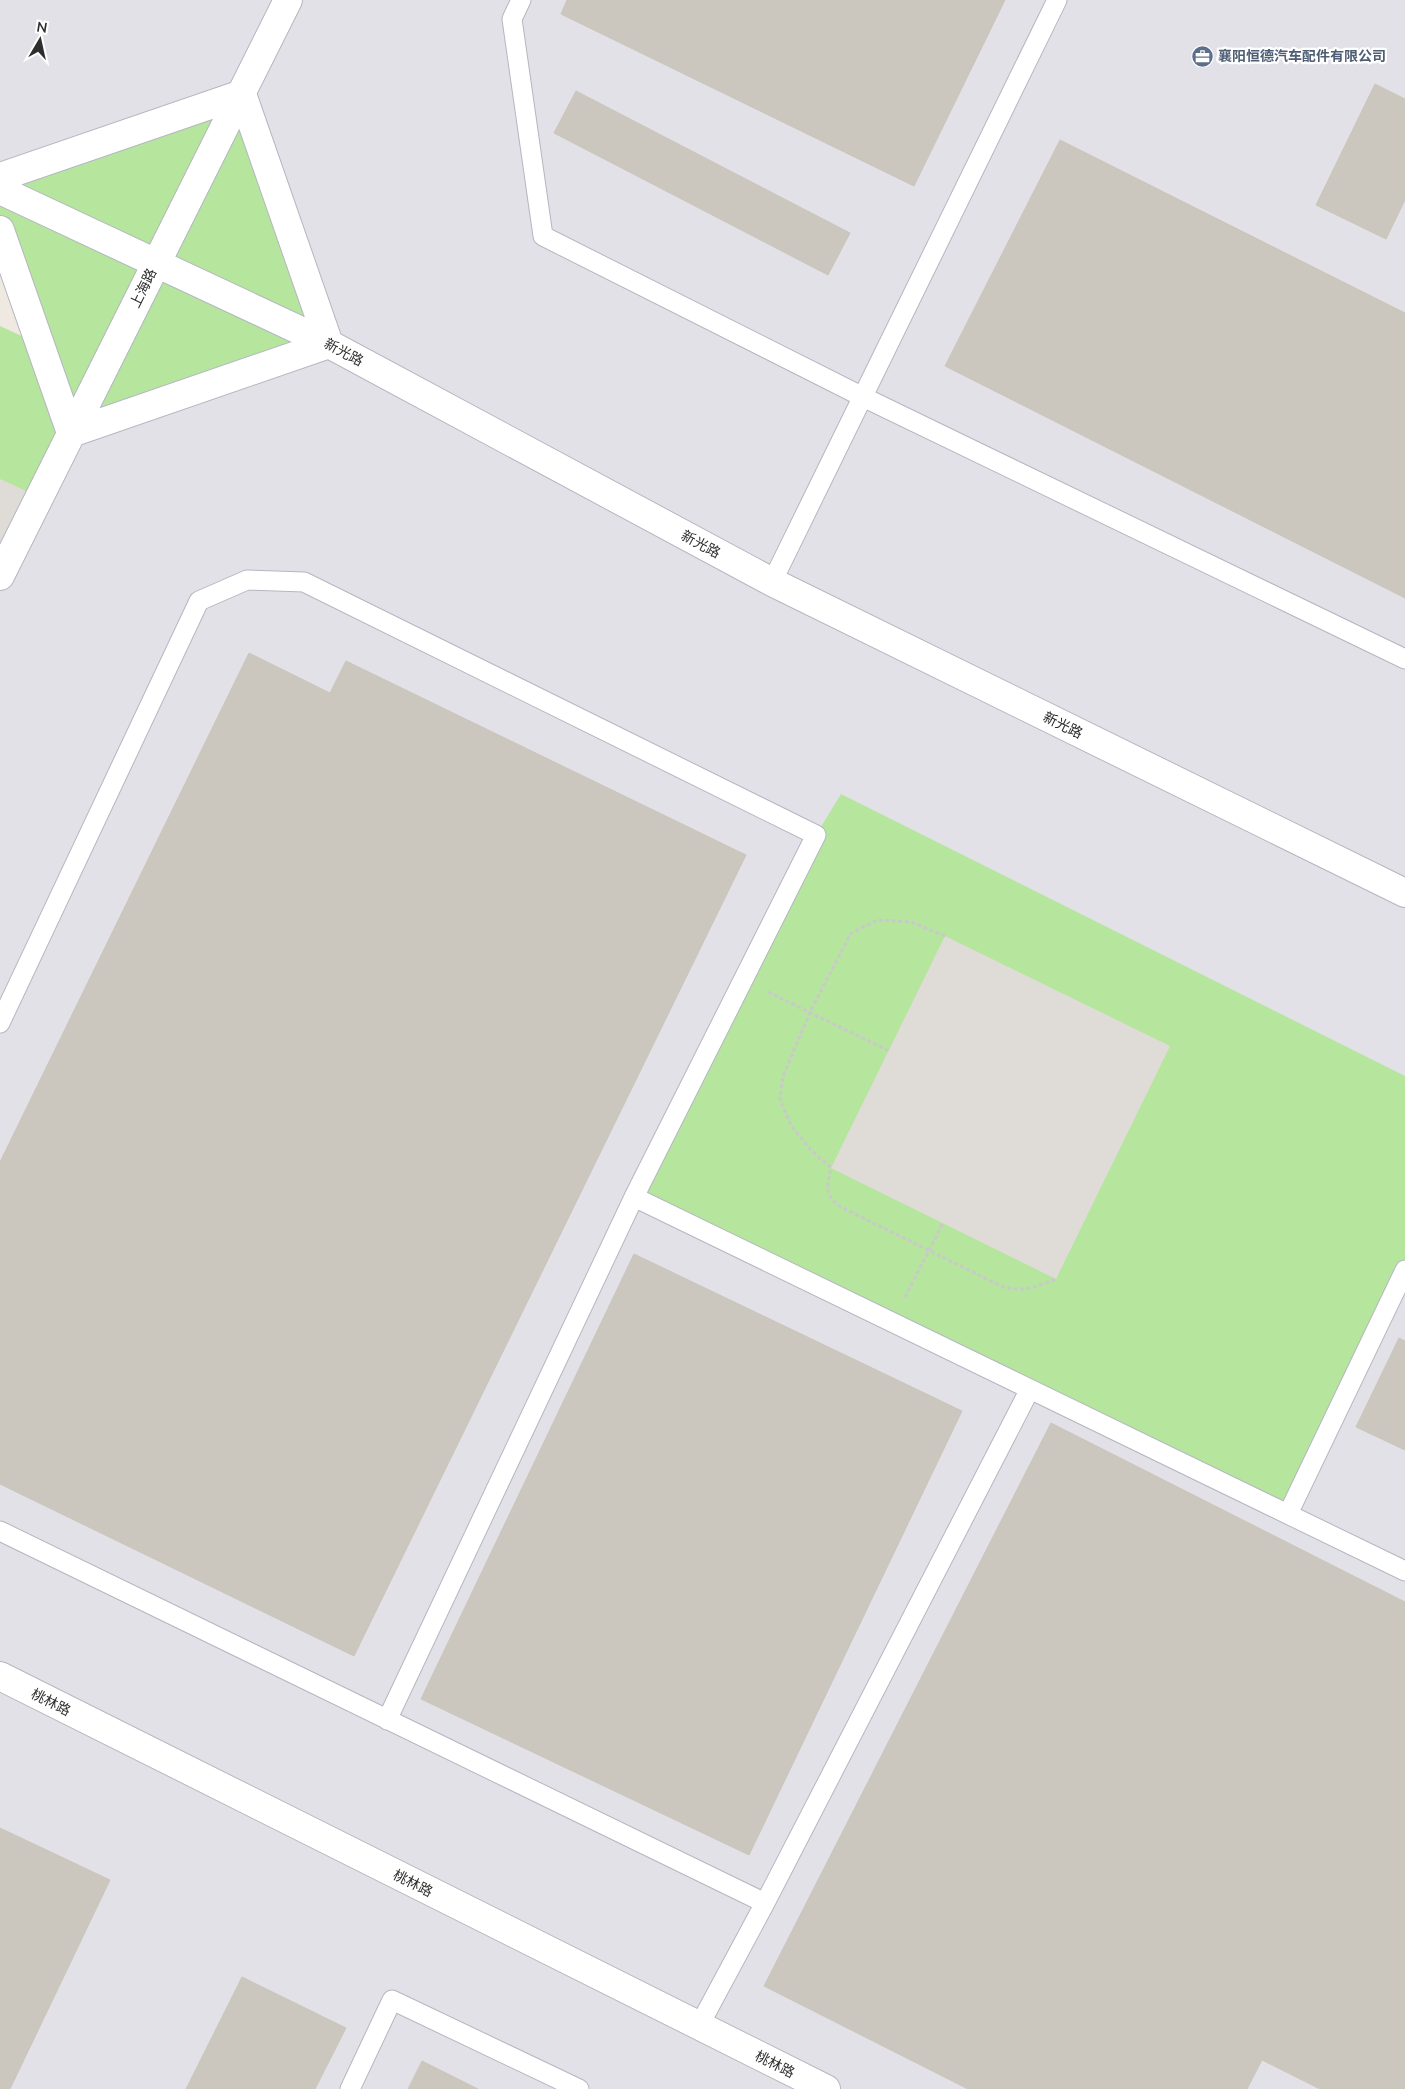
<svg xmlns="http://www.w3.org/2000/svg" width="1405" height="2089" font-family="Mulish,'Noto Sans SC',sans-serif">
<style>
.industrial{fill:#e3e1e8}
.green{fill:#b6e59e}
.plaza{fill:#dfdcd8}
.building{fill:#cbc7bf;stroke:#cbc5ba}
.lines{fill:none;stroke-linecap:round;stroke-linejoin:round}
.lane-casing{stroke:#b4b7c1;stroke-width:21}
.secondary-casing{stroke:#b4b7c1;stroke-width:30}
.path{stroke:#c9c9c9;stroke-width:3;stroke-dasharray:4 2.5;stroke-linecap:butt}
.lane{stroke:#fff;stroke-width:19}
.secondary{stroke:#fff;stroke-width:28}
.labels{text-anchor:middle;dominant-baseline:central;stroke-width:4.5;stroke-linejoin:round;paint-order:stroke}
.service-label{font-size:14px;font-weight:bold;fill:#4e5e75;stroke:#fff;text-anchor:start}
.street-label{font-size:14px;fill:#2e2e2e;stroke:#fff}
</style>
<rect width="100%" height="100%" fill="#efe9e1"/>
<path class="industrial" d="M0,0H1405V2089H0V576L71,433L0,177Z"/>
<path class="green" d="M242,94L329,344L71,433L0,576V326L39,344L0,230V177Z
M841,794L1405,1076V1270L1288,1514L634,1197L816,835Z"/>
<path class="plaza" d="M0,479L39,497L0,576Z
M945,936L1170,1046L1056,1279L831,1168Z"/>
<path class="building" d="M567,0H1005L914,186L561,14Z
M1375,84L1405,99V200L1386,239L1316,205Z
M576,91L850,233L828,275L554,133Z
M1060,140L1405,313V598L945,366Z
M249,653L330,693L346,661L746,855L354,1656L0,1484V1162Z
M634,1254L962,1411L749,1855L421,1699Z
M1399,1338L1405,1341V1450L1356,1427Z
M1051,1423L1405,1602V2089H1320L1262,2060L1247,2089H968L764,1986Z
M0,1828L110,1880L10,2089H0Z
M242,1977L346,2028L315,2089H186Z
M422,2061L478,2089H408Z"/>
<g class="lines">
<defs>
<path id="lane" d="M521,0L512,19L543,236L863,397L1405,659
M772,582L1057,0
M0,1023L199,601L247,580L304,582L816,835L634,1197L1405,1571
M1288,1514L1405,1270
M0,1531L765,1903
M387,1720L634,1197
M699,2026L765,1903L1030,1389
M350,2089L392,2000L579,2089"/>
<path id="secondary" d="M0,177L242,94
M0,190L329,344L772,582L1405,893
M0,230L71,433L329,344L242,94
M0,576L288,0
M0,1676L826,2089"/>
</defs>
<use href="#lane" class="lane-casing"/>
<use href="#secondary" class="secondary-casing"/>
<path class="path" d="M945,936L911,922L878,920L851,933L810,1012L783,1076L780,1099L791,1126L810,1149L831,1168C827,1186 824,1193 839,1206L1003,1287C1026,1292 1034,1287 1056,1279
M768,992L889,1051
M905,1297L943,1223"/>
<use href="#lane" class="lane"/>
<use href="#secondary" class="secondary"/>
</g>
<defs>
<symbol id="office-disc" viewBox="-11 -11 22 22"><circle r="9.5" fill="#5c6f8a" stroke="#fff"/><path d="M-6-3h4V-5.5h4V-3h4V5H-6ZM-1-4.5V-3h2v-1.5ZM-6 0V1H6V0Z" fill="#fff"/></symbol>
</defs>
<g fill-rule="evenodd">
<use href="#office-disc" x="1190" y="44" width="25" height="25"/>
</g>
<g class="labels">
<g class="service-label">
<text x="1218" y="56">襄阳恒德汽车配件有限公司</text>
</g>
<g class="street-label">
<text transform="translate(143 288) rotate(-64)">上海路</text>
<text transform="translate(344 352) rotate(28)">新光路</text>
<text transform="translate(701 544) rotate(28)">新光路</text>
<text transform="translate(1063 725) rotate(26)">新光路</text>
<text transform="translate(51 1702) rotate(27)">桃林路</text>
<text transform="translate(413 1883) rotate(27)">桃林路</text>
<text transform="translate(775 2064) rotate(27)">桃林路</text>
</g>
</g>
<g transform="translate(40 40) rotate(9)" stroke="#ffffff" stroke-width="4" paint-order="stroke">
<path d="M0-4L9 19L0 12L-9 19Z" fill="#2e2e2e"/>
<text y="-8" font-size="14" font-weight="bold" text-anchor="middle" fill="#2e2e2e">N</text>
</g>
</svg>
